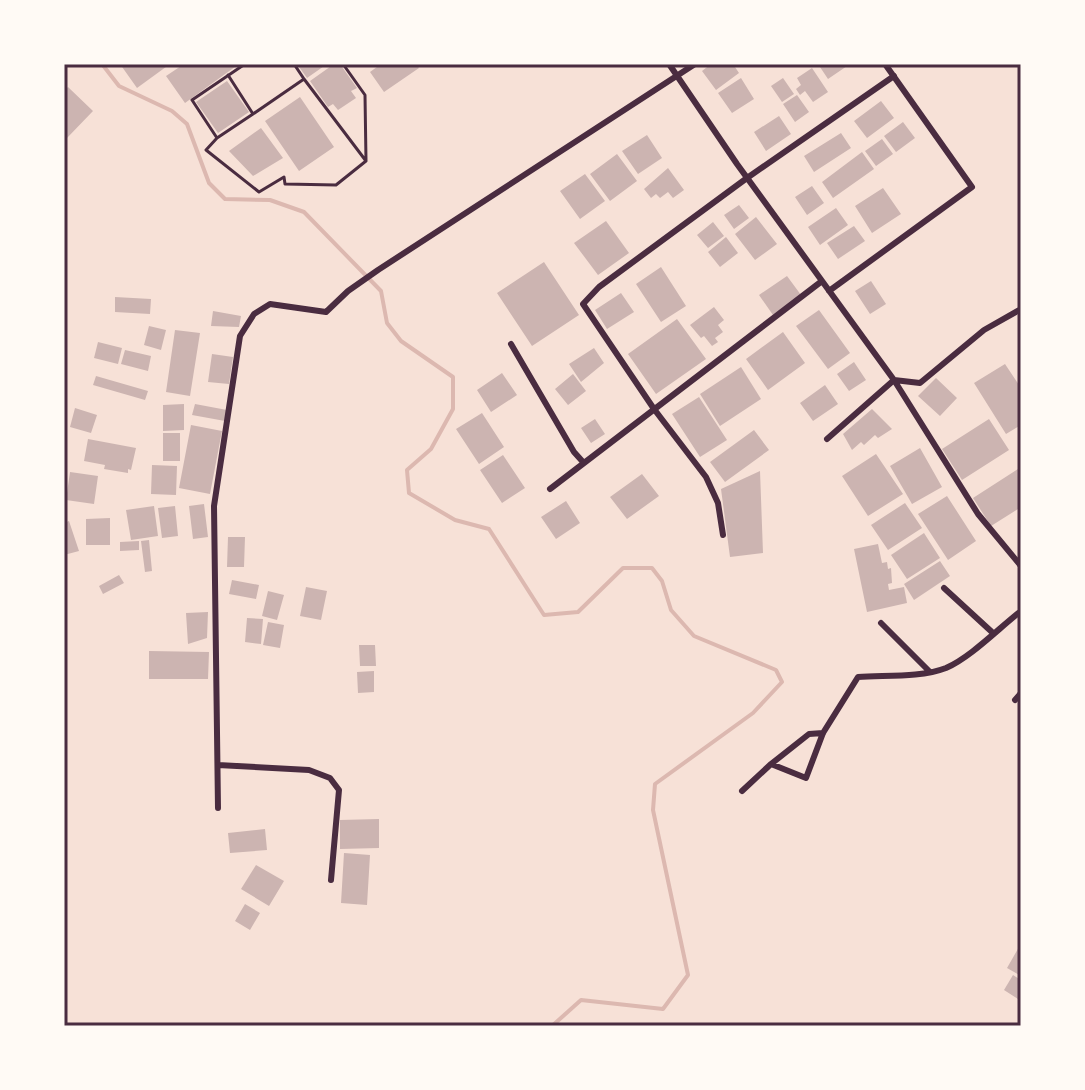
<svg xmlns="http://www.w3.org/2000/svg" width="1085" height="1090" font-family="'Asap Condensed',sans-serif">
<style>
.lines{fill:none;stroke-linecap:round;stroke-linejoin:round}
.stream{stroke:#dcb8b0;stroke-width:4}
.building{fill:#ccb4b1}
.service{stroke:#4a2c40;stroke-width:3}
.minor{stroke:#4a2c40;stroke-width:6}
.neatline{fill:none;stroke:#4a2c40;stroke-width:3}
</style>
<rect width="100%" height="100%" fill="#f7e1d7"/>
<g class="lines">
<path class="stream" d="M102,64L119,86L172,111L187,124L209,183L225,199L270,200L304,212L381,291L387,323L401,341L453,377V409L431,449L407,470L409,493L455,520L489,529L544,615L578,612L623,568H652L662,581L671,610L694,636L776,670L782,682L753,713L655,784L653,810L688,975L663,1009L581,1000L552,1026"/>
</g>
<path class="building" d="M120,64H170L137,88Z
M184,64H239L185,103L166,76Z
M297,64H327L307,78Z
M334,64H340L357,88L351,91L356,98L338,110L333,104L328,107L310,81Z
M381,64H416L419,68L384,92L370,72Z
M711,64H733L739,73L716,90L702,71Z
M818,64H850L828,79Z
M812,68L828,92L813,102L805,91L800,95L796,89L801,85L797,78Z
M741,78L754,99L732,113L718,93Z
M783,78L794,94L782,102L771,86Z
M227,81L249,112L218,133L196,102Z
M68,87L93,111L67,138L64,135V91Z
M797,95L809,112L795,122L783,104Z
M300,97L334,147L299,171L265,121Z
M881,101L894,118L867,138L854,121Z
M779,116L791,134L766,151L754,132Z
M903,122L915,138L896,152L884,136Z
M261,128L283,158L253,176L229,151Z
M841,133L851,148L814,172L804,156Z
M647,135L662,158L638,174L622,151Z
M882,139L893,154L876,166L865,151Z
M862,152L874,169L833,198L822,182Z
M617,154L637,181L610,201L590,174Z
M668,168L684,190L673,198L668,192L660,198L656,194L651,198L644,189Z
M585,174L605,201L580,219L560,191Z
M812,186L824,203L807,215L795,197Z
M883,188L901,214L872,233L855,206Z
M739,205L749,218L734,229L724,215Z
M836,208L848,225L820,245L808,227Z
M756,217L777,244L755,260L735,234Z
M606,221L629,253L598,275L574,243Z
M713,222L724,236L708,248L697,235Z
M854,226L865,241L838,259L827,243Z
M726,237L738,253L720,267L708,252Z
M544,262L579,315L532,346L497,293Z
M661,267L686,306L661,322L636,284Z
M787,276L801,295L773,315L759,295Z
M871,281L886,304L870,314L855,291Z
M621,293L634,312L607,329L595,310Z
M115,297L151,299L150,314L115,312Z
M714,307L724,320L718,325L723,332L715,338L718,342L712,346L704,336L701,338L690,325Z
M819,310L850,353L828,369L796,326Z
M213,311L241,316L239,327L211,326Z
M677,319L706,359L656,394L628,354Z
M149,326L166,330L161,350L144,345Z
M175,330L200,333L190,396L166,392Z
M783,332L805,363L768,390L746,359Z
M98,342L122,348L118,364L94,358Z
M594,348L604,363L581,382L569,364Z
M125,350L151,356L148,371L121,364Z
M212,354L233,357L229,384L208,382Z
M854,362L866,380L849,391L837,374Z
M1005,364L1021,388V425L1006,434L974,383Z
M741,367L761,399L720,426L700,394Z
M502,373L517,395L491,412L477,390Z
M573,374L586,391L568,405L555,389Z
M96,376L148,391L145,400L93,385Z
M936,378L957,398L940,416L918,396Z
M825,385L838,404L813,421L800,403Z
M699,397L727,440L700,457L672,414Z
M184,404V430L163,431V405Z
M195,404L227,410L225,421L192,415Z
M75,408L97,415L91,433L70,427Z
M872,409L892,429L878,438L875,435L864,445L861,442L852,450L843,434Z
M482,413L504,447L479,464L456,429Z
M595,419L605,434L591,443L581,428Z
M989,419L1009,450L962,480L942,449Z
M191,425L222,431L210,494L179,488Z
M754,430L769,450L725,482L710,462Z
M163,433H180V461H163Z
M88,439L136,448L131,470L128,469V473L104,469L105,465L84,461Z
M920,448L942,487L912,504L890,466Z
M876,454L903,494L868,516L842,476Z
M503,455L525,488L502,503L480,470Z
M152,465L177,466L176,495L151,494Z
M1021,467V507L991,526L973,498Z
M760,471L763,553L730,557L721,489Z
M70,472L98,476L94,504L66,500Z
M642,474L659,496L627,519L610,497Z
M947,496L976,541L948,560L918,514Z
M566,501L580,523L556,539L541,517Z
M905,503L922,528L888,550L871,525Z
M204,504L208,537L193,539L189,506Z
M154,506L158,536L131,540L126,510Z
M175,506L178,536L162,538L158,508Z
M110,518V545H86V519Z
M69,521L79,551L64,555V523Z
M924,533L940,558L907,579L891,555Z
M228,537H245L244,567H227Z
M149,540L152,571L145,572L141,541Z
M139,541V550L120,551V542Z
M878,544L882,563L887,562L888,569L891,568L892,583L888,584L889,590L904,587L907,603L867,612L854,549Z
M940,561L950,576L914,600L904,584Z
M119,575L124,583L103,594L99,586Z
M232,580L259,585L256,599L229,594Z
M306,587L327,591L321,620L300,616Z
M268,591L284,595L277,620L262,616Z
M208,612L207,638L188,644L186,613Z
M247,618L263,619L261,644L245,642Z
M268,622L284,625L280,648L263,645Z
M359,645H375L376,666H360Z
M149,651L209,652L208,679H149Z
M374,671V692L358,693L357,672Z
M379,819V848L340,849V820Z
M265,829L267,850L230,853L228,833Z
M344,853L370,855L367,905L341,903Z
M256,865L284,881L269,906L241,889Z
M245,904L260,913L250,930L235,921Z
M1019,947L1021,948V976L1007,968Z
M1013,975L1021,980V1001L1004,990Z"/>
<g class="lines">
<path class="service" d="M245,64L192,100L217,138L206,150L259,192L284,177L285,184L336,185L366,161L365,95L343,64
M228,75L253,114L304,79L294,64
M304,79L366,161
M217,138L253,114"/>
<path class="minor" d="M669,64L737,164L894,380L978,514L1021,566
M829,291L972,187L885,64
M511,344L574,452L583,462
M827,439L894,380L920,383L984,330L1021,309
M550,489L822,281
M723,535L718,503L706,477L654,409L583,304L599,287L747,178L894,76
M944,588L993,633
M881,623L930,672
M1015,700L1021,693
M771,764L809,734L823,733
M218,765L309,770L330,778L339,790L331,880
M742,791L771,764L806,778L823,733L858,677C885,675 920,678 946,668C971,657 999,628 1021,611
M218,808L214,506L240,336L254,314L270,304L326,312L348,291L378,270L695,64"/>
</g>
<rect width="1085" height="1090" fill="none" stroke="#fffaf5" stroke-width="132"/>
<rect x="66" y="66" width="953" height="958" class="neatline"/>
</svg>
